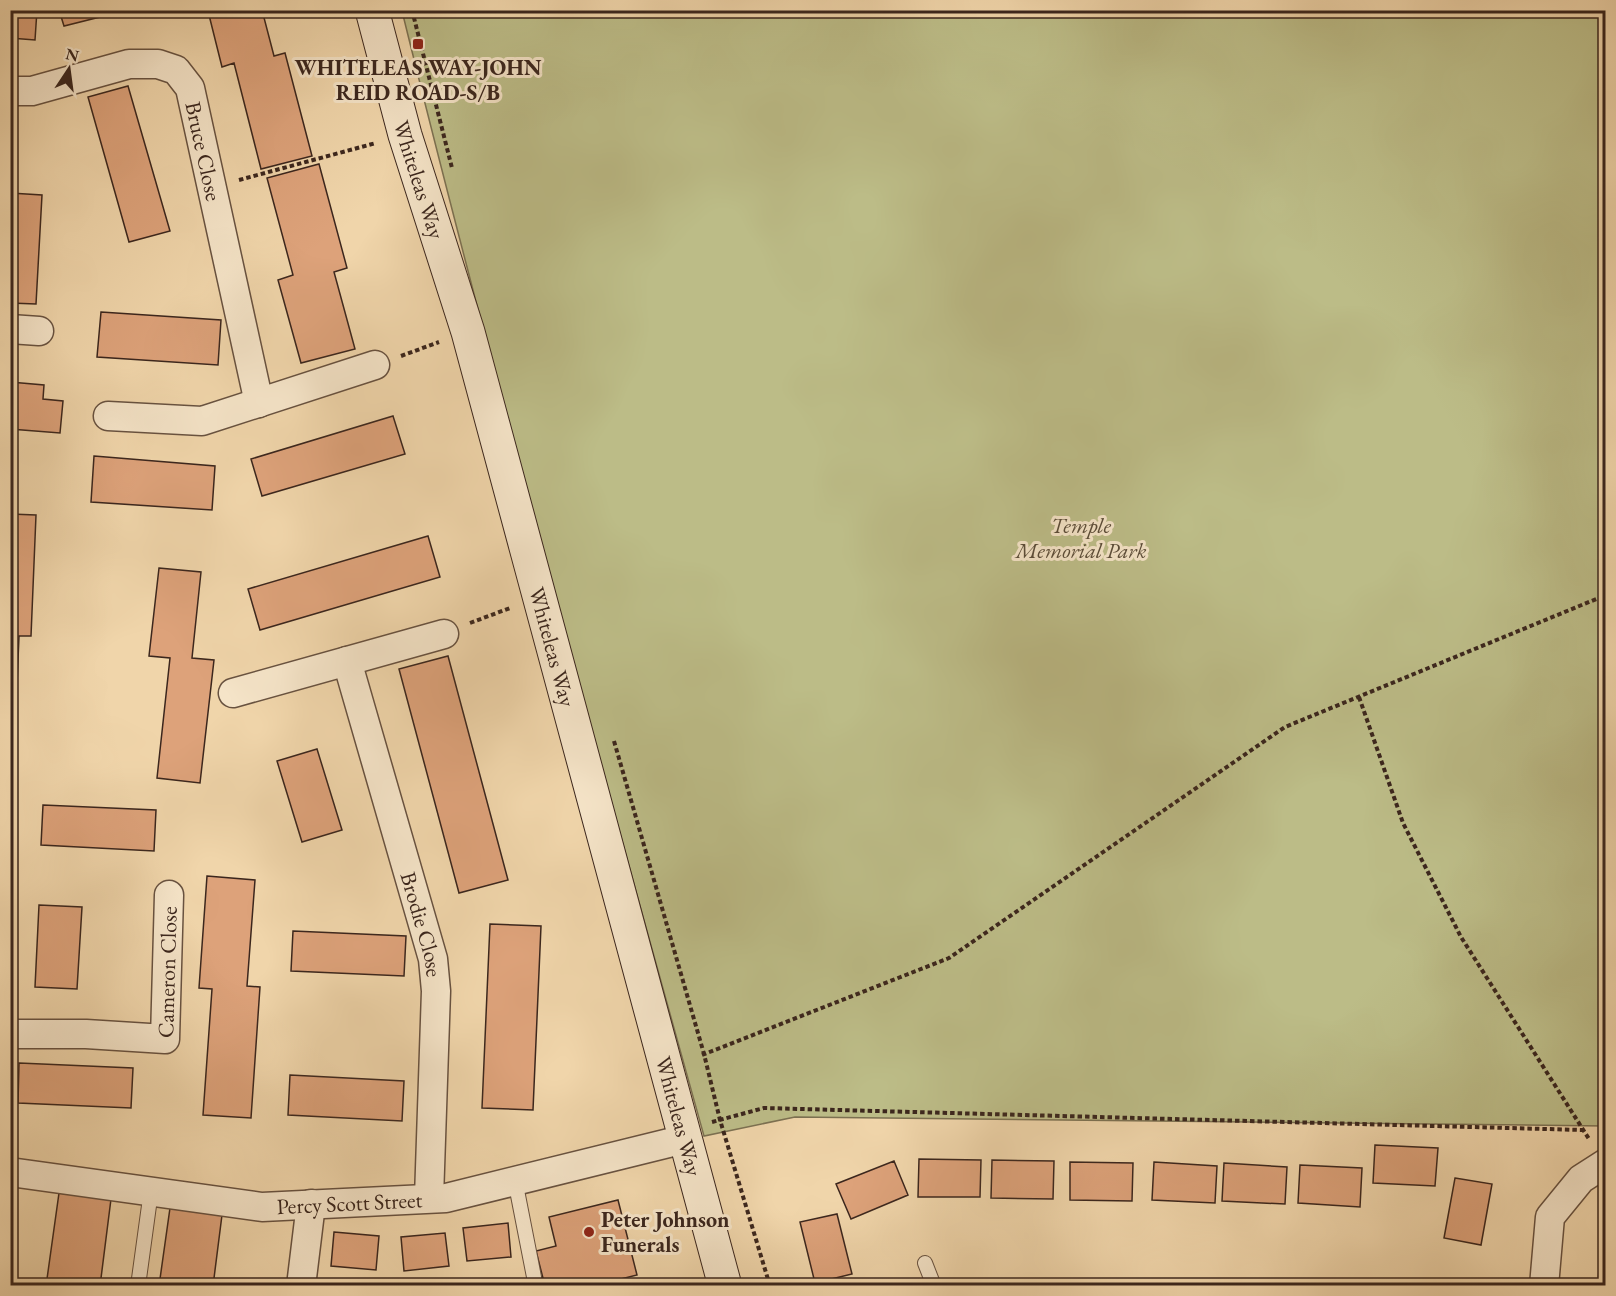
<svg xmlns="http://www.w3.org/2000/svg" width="1616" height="1296" font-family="'EB Garamond',serif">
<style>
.green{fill:#bcbc87;stroke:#7c7152;stroke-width:1.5}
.building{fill:#dda27a;stroke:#3b261d;stroke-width:1.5}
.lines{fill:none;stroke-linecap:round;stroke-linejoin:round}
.lane-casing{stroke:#685240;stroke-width:16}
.street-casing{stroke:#685240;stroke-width:31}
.secondary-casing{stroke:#3b261d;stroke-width:35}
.path{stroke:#3b261d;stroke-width:4;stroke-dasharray:4.5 3;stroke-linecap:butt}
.lane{stroke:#f5e4c8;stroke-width:14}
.street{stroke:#f5e4c8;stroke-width:28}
.secondary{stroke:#f5e4c8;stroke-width:33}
.poi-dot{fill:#8f2418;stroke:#f5e4c8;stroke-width:2}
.labels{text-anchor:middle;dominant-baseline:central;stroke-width:6;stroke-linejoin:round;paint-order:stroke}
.poi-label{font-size:22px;font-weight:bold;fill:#3b261d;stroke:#f5e4c8}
.street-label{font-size:22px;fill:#3b261d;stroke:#f5e4c8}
.park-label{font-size:22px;font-style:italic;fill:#5b4c38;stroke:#f5e4c8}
</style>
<rect width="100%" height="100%" fill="#f0d5aa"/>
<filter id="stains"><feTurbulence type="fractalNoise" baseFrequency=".00333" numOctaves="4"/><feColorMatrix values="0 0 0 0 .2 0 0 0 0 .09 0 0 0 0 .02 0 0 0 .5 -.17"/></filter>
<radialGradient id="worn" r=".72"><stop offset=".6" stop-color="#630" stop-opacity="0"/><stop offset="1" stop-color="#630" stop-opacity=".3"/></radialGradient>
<path class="green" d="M402,11H1605V1126L795,1117L704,1136C600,762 495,388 402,11Z"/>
<path class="building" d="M10,10H37L35,40L10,38Z
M59,10H128L64,26Z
M198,10H262L274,56L285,53L312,156L261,169L234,63L222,67L209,15L200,17Z
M128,86L170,231L129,242L88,97Z
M319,164L347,268L334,272L355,349L301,363L278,280L293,275L267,178Z
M10,193L42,195L36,304L10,303Z
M101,312L221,320L218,365L97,357Z
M10,382L44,385L43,399L63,401L60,433L10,429Z
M393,416L405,454L262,496L251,459Z
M94,456L215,466L212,510L91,502Z
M10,514L36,515L31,636H19L13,779H10Z
M428,536L440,577L260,630L248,589Z
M159,568L201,572L192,658L214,660L200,783L157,778L170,658L149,656Z
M448,656L508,880L459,893L399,669Z
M317,749L342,830L302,842L277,761Z
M43,805L156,810L154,851L41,845Z
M207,876L255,880L247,986L260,987L251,1118L203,1115L212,989L199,988Z
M39,905L82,907L77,989L35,987Z
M490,924L541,926L533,1110L482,1108Z
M293,931L406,936L404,976L291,971Z
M19,1063L133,1068L131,1108L18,1103Z
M290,1075L404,1081L402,1121L288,1115Z
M1375,1145L1438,1148L1435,1186L1373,1183Z
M919,1159L981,1160L980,1197H918Z
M992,1160L1054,1161L1053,1199L991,1198Z
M894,1161L908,1195L851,1219L836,1184Z
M1070,1162L1133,1163L1132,1201L1070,1200Z
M1154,1162L1217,1166L1215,1203L1152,1200Z
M1224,1163L1287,1167L1285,1204L1222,1201Z
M1300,1165L1362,1168L1360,1207L1298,1203Z
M1455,1178L1492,1184L1481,1245L1444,1238Z
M59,1193L111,1199L100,1286H46Z
M618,1200L637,1275L593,1286H545L536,1251L556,1246L549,1217Z
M170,1208L222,1215L213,1286H159Z
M1602,1212H1606V1286H1598Z
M837,1214L852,1274L815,1283L800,1222Z
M508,1223L511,1257L467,1261L463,1228Z
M334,1232L379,1236L376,1270L331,1266Z
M445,1233L449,1266L404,1271L401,1237Z"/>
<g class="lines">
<defs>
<path id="lane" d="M515,1180L534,1277
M925,1263L934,1286
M138,1286L151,1191"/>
<g id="street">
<path id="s1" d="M10,91H32L129,64H158L176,70L190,88L259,403"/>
<path d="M10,329L39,331"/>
<path d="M108,416L202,421L375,365"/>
<path id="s2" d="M347,661L433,959L436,991L429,1198"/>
<path d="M233,693L444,634"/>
<path id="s3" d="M10,1034H86L165,1039L169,895"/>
<path id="s4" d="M10,1172L262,1207L446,1198L685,1139"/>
<path d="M301,1286L311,1204"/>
<path d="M1544,1286L1550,1217L1581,1179L1606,1163"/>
</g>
<g id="secondary">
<path id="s5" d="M372,10L405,135L468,332L725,1286"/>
</g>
</defs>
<use href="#lane" class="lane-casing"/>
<use href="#street" class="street-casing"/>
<use href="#secondary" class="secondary-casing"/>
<path class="path" d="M412,10L452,168
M239,180L376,143
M401,356L439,342
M470,623L510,608
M1359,697L1403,823L1461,937L1589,1139
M614,741L704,1054L720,1120L770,1286
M702,1055L949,958L1285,727L1606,595
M712,1122L764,1108L1583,1130"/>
<use href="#lane" class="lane"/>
<use href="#street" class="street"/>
<use href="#secondary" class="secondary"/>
</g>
<g class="poi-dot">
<rect x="412" y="38" width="12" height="12" rx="3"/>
<circle cx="589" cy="1232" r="6"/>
</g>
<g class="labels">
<g class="poi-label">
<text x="418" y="67">WHITELEAS WAY-JOHN<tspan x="418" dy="25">REID ROAD-S/B</tspan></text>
<text x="601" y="1219" text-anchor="start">Peter Johnson<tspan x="601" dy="25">Funerals</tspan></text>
</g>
<g class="street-label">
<text stroke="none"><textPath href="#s1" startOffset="258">Bruce Close</textPath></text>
<text stroke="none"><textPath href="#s5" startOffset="176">Whiteleas Way</textPath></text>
<text stroke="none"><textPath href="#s5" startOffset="662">Whiteleas Way</textPath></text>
<text stroke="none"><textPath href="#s2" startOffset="274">Brodie Close</textPath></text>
<text stroke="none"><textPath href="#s3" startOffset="222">Cameron Close</textPath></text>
<text stroke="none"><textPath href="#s5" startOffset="1148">Whiteleas Way</textPath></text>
<text stroke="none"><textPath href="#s4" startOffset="342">Percy Scott Street</textPath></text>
</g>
<g class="park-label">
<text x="1081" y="525">Temple<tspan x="1081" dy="25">Memorial Park</tspan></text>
</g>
</g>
<rect width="1616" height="1296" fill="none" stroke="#f0d5aa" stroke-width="36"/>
<rect x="12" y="12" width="1592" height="1272" fill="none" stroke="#3b261d" stroke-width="3"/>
<rect x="18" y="18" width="1580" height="1260" fill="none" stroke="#3b261d" stroke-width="1.5"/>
<g transform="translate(69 69) rotate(13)" stroke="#f5e4c8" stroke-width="4.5" paint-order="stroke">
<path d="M0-4.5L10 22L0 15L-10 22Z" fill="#3b261d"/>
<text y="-9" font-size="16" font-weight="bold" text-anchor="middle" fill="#3b261d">N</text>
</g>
<rect width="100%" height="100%" filter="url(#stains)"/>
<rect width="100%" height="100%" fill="url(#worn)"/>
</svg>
